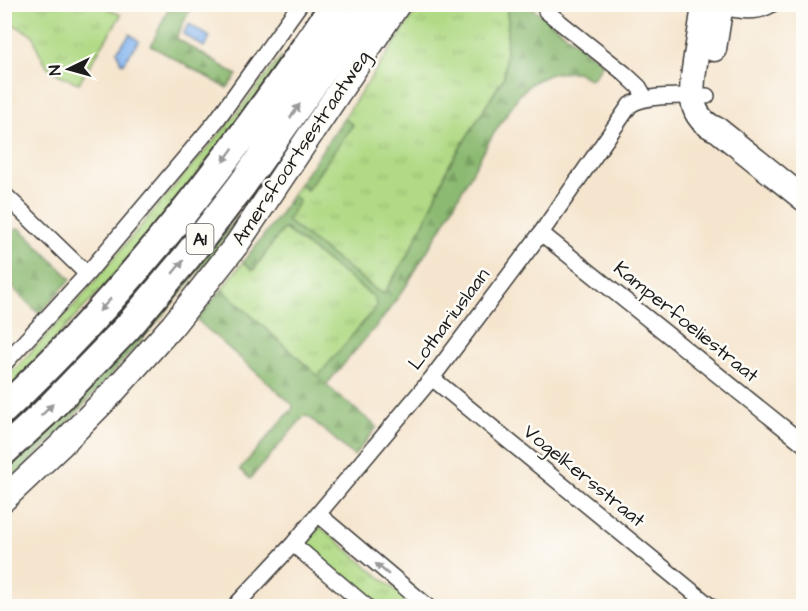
<svg xmlns="http://www.w3.org/2000/svg" width="808" height="611" font-family="'Architects Daughter',sans-serif">
<style>
.grass{fill:url(#grass-tufts);stroke:#667b50;stroke-width:1.5}
.forest{fill:url(#forest-firs);stroke:#546b47;stroke-width:1.5}
.water{fill:#82b3ee;stroke:#4f6885;stroke-width:1.5}
.lines{fill:none;stroke-linecap:round;stroke-linejoin:round}
.minor-casing{stroke:#3d3a37;stroke-width:18}
.primary-casing{stroke:#3d3a37;stroke-width:27}
.motorway-casing{stroke:#3d3a37;stroke-width:32}
.minor{stroke:#fff;stroke-width:15}
.primary{stroke:#fff;stroke-width:24}
.motorway{stroke:#fff;stroke-width:28}
.oneway{fill:#999}
.labels{text-anchor:middle;dominant-baseline:central;stroke-width:5;stroke-linejoin:round;paint-order:stroke}
.shield{fill:#fdfcf7;stroke:#605f5e;stroke-width:1.5}
.shield-label{font-size:18px;font-weight:bold;fill:#1c1c1c}
.street-label{font-size:20px;fill:#1c1c1c;stroke:#fdfcf7}
</style>
<defs>
<pattern id="grass-tufts" width="24" height="20" patternUnits="userSpaceOnUse" patternTransform="scale(1.5)"><rect width="24" height="20" fill="#b0da85"/><path d="M3 7l-1-3M5 7V3M7 7l1-3M15 17l-1-3M17 17v-4M19 17l1-3" fill="none" stroke="#97ba72"/></pattern>
<pattern id="forest-firs" width="22" height="20" patternUnits="userSpaceOnUse" patternTransform="scale(1.5)"><rect width="22" height="20" fill="#8cba72"/><path d="M5 1l3.5 6h-7zM16 11l3.5 6h-7z" fill="#789f62"/></pattern>
</defs>
<rect width="100%" height="100%" fill="#fdfcf7"/>
<filter id="ink" filterUnits="userSpaceOnUse"><feTurbulence type="fractalNoise" baseFrequency=".0167" numOctaves="2"/><feDisplacementMap in="SourceGraphic" scale="12" xChannelSelector="R" yChannelSelector="G"/><feConvolveMatrix kernelMatrix="1 2 1 2 8 2 1 2 1" color-interpolation-filters="sRGB"/></filter>
<filter id="wash" filterUnits="userSpaceOnUse"><feTurbulence type="fractalNoise" baseFrequency=".008" numOctaves="4" result="noise"/><feDisplacementMap in="SourceGraphic" scale="24" xChannelSelector="R" yChannelSelector="G"/><feGaussianBlur stdDeviation="1.35" result="paint"/><feColorMatrix in="noise" values="0 0 0 0 0 0 0 0 0 0 0 0 0 0 0 0 0 1.4 0 .05"/><feComposite in="paint" operator="in"/></filter>
<g filter="url(#wash)">
<rect width="100%" height="100%" fill="#f5e5ce"/>
<path class="grass" d="M4,5H101L121,15L79,83C48,72 43,67 33,35L5,20Z
M420,5H506L508,21L504,77L448,167L431,208L410,251L384,293L379,292L287,221L299,201L292,195L299,184L307,190L352,126L344,118Z
M281,57L280,65L145,242L5,393V380L79,300L160,203L225,128Z
M283,228L374,297L377,307L318,377L222,289L243,262L254,270Z
M319,527L324,530L414,606H375L304,546L303,545Z"/>
<path class="forest" d="M170,5H192L176,38L237,75L227,88L151,46Z
M506,5H529L603,64L594,77L589,79L577,72L553,73L533,82L519,95L491,138L444,223L406,286L383,318L326,385L377,427L354,456L309,417L304,416L250,479L240,469L293,408V405L197,320L222,289L318,376L377,306L374,297L284,228L253,270L243,262L278,217L292,195L299,201L287,221L379,292L384,293L396,275L410,251L431,208L448,167L504,77L508,21Z
M344,118L353,125L307,190L299,184Z
M245,209L219,246L158,321L67,424L5,486V468L54,421L204,256Z
M20,228L71,279L39,314L5,280V241L15,230Z"/>
<path class="water" d="M189,24L210,37L204,47L183,34Z
M130,34L139,41L123,64L121,62L117,51Z"/>
</g>
<g filter="url(#ink)">
<g class="lines">
<defs>
<path id="minor" d="M714,6C732,9 756,16 772,4
M546,11L624,73L639,87L646,99
M4,194L87,274
M541,233L804,444
M4,364L87,274L216,121L300,4
M432,378L710,606
M318,514L427,606
M293,544L366,606
M235,606L293,544L432,378L541,233L630,105C646,94 687,96 707,96"/>
<path id="primary" d="M704,4C702,22 699,39 696,56C692,85 684,117 718,130L804,199
M714,49L721,4
M4,499L60,446L113,392L173,325L237,244L398,4"/>
<path id="motorway" d="M4,409C131,289 238,149 335,4
M4,451L44,414L127,328L186,258L242,185L369,4"/>
</defs>
<use href="#minor" class="minor-casing"/>
<use href="#primary" class="primary-casing"/>
<use href="#motorway" class="motorway-casing"/>
<use href="#minor" class="minor"/>
<use href="#primary" class="primary"/>
<use href="#motorway" class="motorway"/>
</g>
<defs><path id="oneway-solid" d="M-6-.8H1V-3.2L6.5 0L1 3.2V.8H-6Z" transform="scale(1.5)"/></defs>
<g class="oneway">
<use href="#oneway-solid" transform="translate(295 111) rotate(-55)"/>
<use href="#oneway-solid" transform="translate(228 155) rotate(126)"/>
<use href="#oneway-solid" transform="translate(178 267) rotate(-50)"/>
<use href="#oneway-solid" transform="translate(105 305) rotate(132)"/>
<use href="#oneway-solid" transform="translate(47 410) rotate(-45)"/>
<use href="#oneway-solid" transform="translate(382 569) rotate(-140)"/>
</g>
</g>
<g class="labels">
<rect class="shield" x="186.5" y="224" width="27" height="30" rx="4.5"/>
<g class="shield-label">
<text x="200" y="239">A1</text>
</g>
<g class="street-label">
<text transform="translate(301 148) rotate(-56)">Amersfoortsestraatweg</text>
<text transform="translate(449 319) rotate(-53)">Lothariuslaan</text>
<text transform="translate(686 322) rotate(39)">Kamperfoeliestraat</text>
<text transform="translate(584 476) rotate(39)">Vogelkersstraat</text>
</g>
</g>
<rect width="808" height="611" fill="none" stroke="#fdfcf7" stroke-width="24"/>
<g transform="translate(69 69) rotate(265)" stroke="#fdfcf7" stroke-width="4.5" paint-order="stroke">
<path d="M0-4.5L10 22L0 15L-10 22Z" fill="#1c1c1c"/>
<text y="-9" font-size="16" font-weight="bold" text-anchor="middle" fill="#1c1c1c">N</text>
</g>
</svg>
